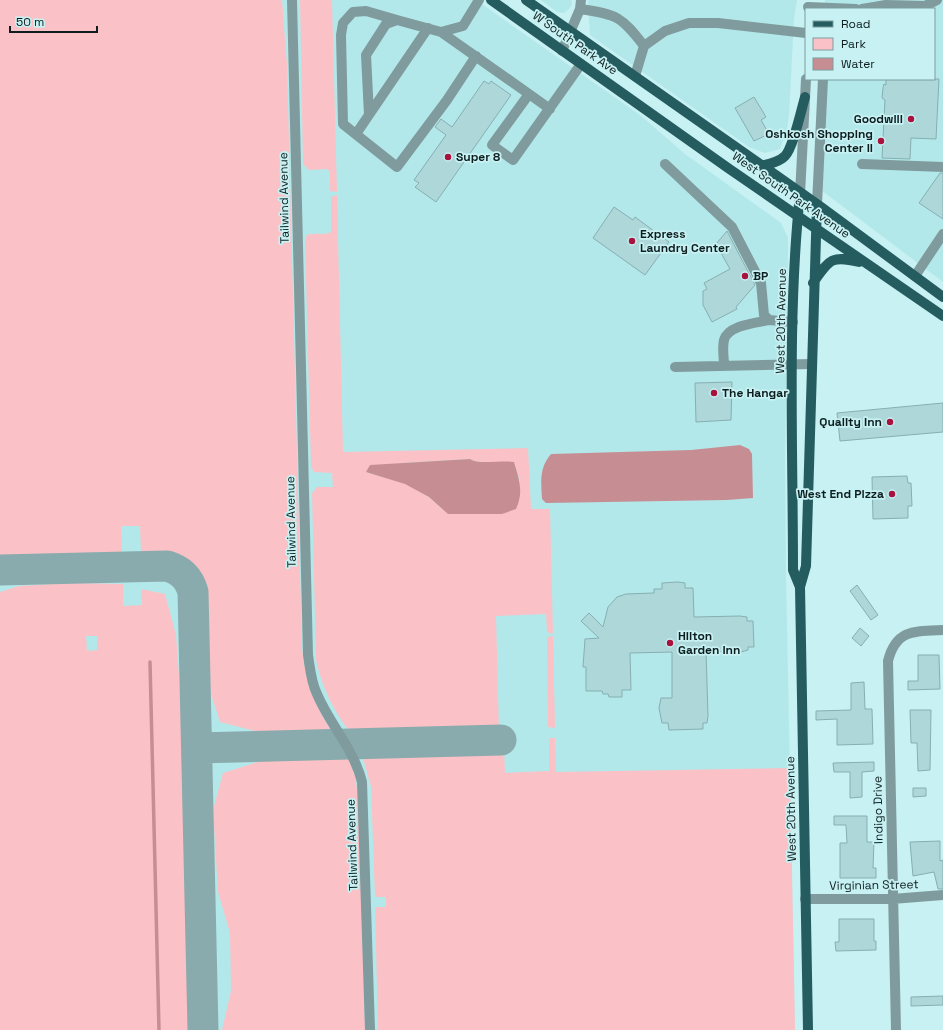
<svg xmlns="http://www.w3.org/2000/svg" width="943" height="1030" font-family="'Space Grotesk',sans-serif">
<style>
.built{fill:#b3e8ea}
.green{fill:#fac2c6;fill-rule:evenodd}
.water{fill:#c68e93}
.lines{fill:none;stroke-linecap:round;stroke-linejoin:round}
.stream{stroke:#c68e93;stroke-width:3.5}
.taxiway{stroke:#8aabad;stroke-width:31}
.building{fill:#add7d9;stroke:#86afb1}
.minor{stroke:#809b9d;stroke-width:10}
.major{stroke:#245c5f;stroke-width:10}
.poi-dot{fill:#a9123c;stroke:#c7f1f3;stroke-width:1.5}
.labels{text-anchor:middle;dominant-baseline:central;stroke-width:3.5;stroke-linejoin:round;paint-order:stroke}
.street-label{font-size:12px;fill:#0e1e1f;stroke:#c7f1f3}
.poi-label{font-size:12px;font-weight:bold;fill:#0e1e1f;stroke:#c7f1f3;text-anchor:start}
</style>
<rect width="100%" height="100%" fill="#c7f1f3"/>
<path class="built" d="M0,0H476L640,115L685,154L781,223L788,238V249L785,461L786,575L795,1030H0Z
M541,0H571L572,4L570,8L564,13L557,12Z
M588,0H797L794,19L789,115L787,129L780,149L765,153L749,147L590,35Z
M825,0H943V282L817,187L823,79H934V9H824Z"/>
<path class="green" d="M0,0H282L287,65L302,648C305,681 315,707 334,735L263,733L220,722L208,685L206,590C201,571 188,553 166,551C158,550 149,552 141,553L140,526H121L122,552L0,556Z
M300,0H332L337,192L330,191V172L327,169L309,170L303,164Z
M337,195L343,452L528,448L531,509H550L553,634L547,632L546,614L496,616L499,733L352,735C334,712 322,688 316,660L312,493L317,487H333L332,473L314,472L311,467L305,240L307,235C315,232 325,236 331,232V197ZM469,459C478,465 502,460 514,463L520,481V501L502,514H448L429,497L405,483L366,472L402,463Z
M71,583L123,584V606L142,605L141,589L165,594L176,635L183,731L190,1030H0V592L19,586ZM86,636H97V650L87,651Z
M553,636L555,728L548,727L547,637Z
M550,738H555L556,772L790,768L795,1030H378L375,907H386V897H375L371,787L362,754L504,749L505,773L549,771V740Z
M347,755L355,776L359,803L365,1030H222L231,991L230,933L218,892L213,810L223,773L261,761Z"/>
<path class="water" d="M740,445L749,449L752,454L753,498L727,500L546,503L542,499C541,482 539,468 551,454L691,450Z
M470,459C478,465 502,460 514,462C519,479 524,492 516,509L502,514H448L429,497L405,484L366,472L370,465Z"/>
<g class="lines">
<path class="stream" d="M150,662L159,1030"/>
<path class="taxiway" d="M0,570L167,566C181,570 189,578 193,592L203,1030
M197,748L501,740"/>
</g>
<path class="building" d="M886,79H939L936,139L911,138L910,159L882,158L885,100L882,98L883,88L884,84L886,85Z
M484,81L489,84L491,81L511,95L436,202L415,187L419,183L414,180L446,135L435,127L441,119L452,127Z
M754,97L766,117L761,120L769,134L754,141L735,108Z
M940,173H943V219L919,203Z
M614,207L633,220L635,217L669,242L645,275L593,238Z
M727,231L755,285L736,307L737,309L712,322L703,305V291L707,289L704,283L730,269L716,244Z
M732,382L731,420L696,422L695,383Z
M943,403V432L840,441L837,413Z
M907,476L908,483H911L912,506H908V518L873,519L872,477Z
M678,582L685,583V588H693L694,617L740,616L747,617V621H753L754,647H748V650L741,652L706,651L708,716L707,723H703V729L669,730L668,723H662L659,708L661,698H672V652L630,653L631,690H622V697H609L608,694H603L602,691H586V667H583L585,639L599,638L581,621L589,613L603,627L608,607L617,597L626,594L654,593V589H662V583Z
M857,585L878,615L871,620L850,591Z
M860,628L869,636L861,646L852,638Z
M918,655H939L940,689L908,690V681H918Z
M864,682L865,709H872L873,744L837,745V719L816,720V711L851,710V683Z
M910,710H931L930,770L918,771L917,743H911Z
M874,762V771L862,772V797L850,798V772H834L833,763Z
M913,788H926V796L913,797Z
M834,816H867V842H874L873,868H876V878H840V843H847L846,825H834Z
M940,841V861L943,860V889H938L934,872L913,876L910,842Z
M839,919H874V941H876V950L836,951L835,942H839Z
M943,996V1005L911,1006V997Z"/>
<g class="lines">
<path class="minor" d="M292,0L308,655C310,668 311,682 317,694C330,725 354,749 362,782L370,1030
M808,7L856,9
M580,9C617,14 622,17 644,46L635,76
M862,9L886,5L925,6L937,0
M397,20L366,11L353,12L343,23L341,35L343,124L397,167L447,100L476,56
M441,32L529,94L492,145L513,160L581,64
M644,46L665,31L689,23H718L806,33
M562,51L580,9L581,0
M529,94L550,109
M369,115L366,55L386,24L397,20L441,32L463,26L479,0
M356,134L428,28
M665,164L732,227L761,283L764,315L769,320L793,322
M862,164L943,167
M800,194L806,79
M817,204L823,79
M915,276L943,234
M724,365C724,358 722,348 724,340C728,325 756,323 769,320
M675,367L812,364
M805,899H892L943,895
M896,1030L888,661C896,629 915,631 943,630"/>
<path class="major" d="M491,0L728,168L943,316
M526,0L817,204L943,297
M761,166C769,164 779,162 785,156C793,148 801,111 805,97
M813,283C829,260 831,255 859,262
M800,587L793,570C793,444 787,318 800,194
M808,1030L800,587L806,566L817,204"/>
</g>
<g class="poi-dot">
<circle cx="911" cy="119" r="4"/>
<circle cx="881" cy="141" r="4"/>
<circle cx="448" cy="157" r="4"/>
<circle cx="632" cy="241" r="4"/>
<circle cx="745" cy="276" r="4"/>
<circle cx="714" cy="393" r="4"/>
<circle cx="890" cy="422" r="4"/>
<circle cx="892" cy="494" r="4"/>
<circle cx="670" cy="643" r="4"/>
</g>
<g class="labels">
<g class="street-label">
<text transform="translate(575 43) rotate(35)">W South Park Ave</text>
<text transform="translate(791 195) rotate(35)">West South Park Avenue</text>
<text transform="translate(284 198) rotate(-91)">Tailwind Avenue</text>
<text transform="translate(781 321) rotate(-89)">West 20th Avenue</text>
<text transform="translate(291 522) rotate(-91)">Tailwind Avenue</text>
<text transform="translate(791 809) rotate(-91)">West 20th Avenue</text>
<text transform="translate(878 810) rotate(-91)">Indigo Drive</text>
<text transform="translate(352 845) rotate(-92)">Tailwind Avenue</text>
<text transform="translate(874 885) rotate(-1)">Virginian Street</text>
</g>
<g class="poi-label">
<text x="903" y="119" text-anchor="end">Goodwill</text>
<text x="873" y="134" text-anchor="end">Oshkosh Shopping<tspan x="873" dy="14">Center II</tspan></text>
<text x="456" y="157">Super 8</text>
<text x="640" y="234">Express<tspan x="640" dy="14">Laundry Center</tspan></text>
<text x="753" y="276">BP</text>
<text x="722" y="393">The Hangar</text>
<text x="882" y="422" text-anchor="end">Quality Inn</text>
<text x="884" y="494" text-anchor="end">West End Pizza</text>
<text x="678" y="636">Hilton<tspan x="678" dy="14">Garden Inn</tspan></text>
</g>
</g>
<rect x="805" y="8" width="130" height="72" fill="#c7f1f3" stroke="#7d9d9e"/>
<rect x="813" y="21" width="20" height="6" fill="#245c5f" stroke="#7d9d9e"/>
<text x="841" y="28" font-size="12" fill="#0e1e1f">Road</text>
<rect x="813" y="38" width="20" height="12" fill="#fac2c6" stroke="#7d9d9e"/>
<text x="841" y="48" font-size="12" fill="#0e1e1f">Park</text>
<rect x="813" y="58" width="20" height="12" fill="#c68e93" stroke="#7d9d9e"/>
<text x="841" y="68" font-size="12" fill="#0e1e1f">Water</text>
<path d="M10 26v6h87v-6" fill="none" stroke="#0e1e1f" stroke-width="2"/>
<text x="16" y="26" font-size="12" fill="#0e1e1f" stroke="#c7f1f3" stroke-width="3" paint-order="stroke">50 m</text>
</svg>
